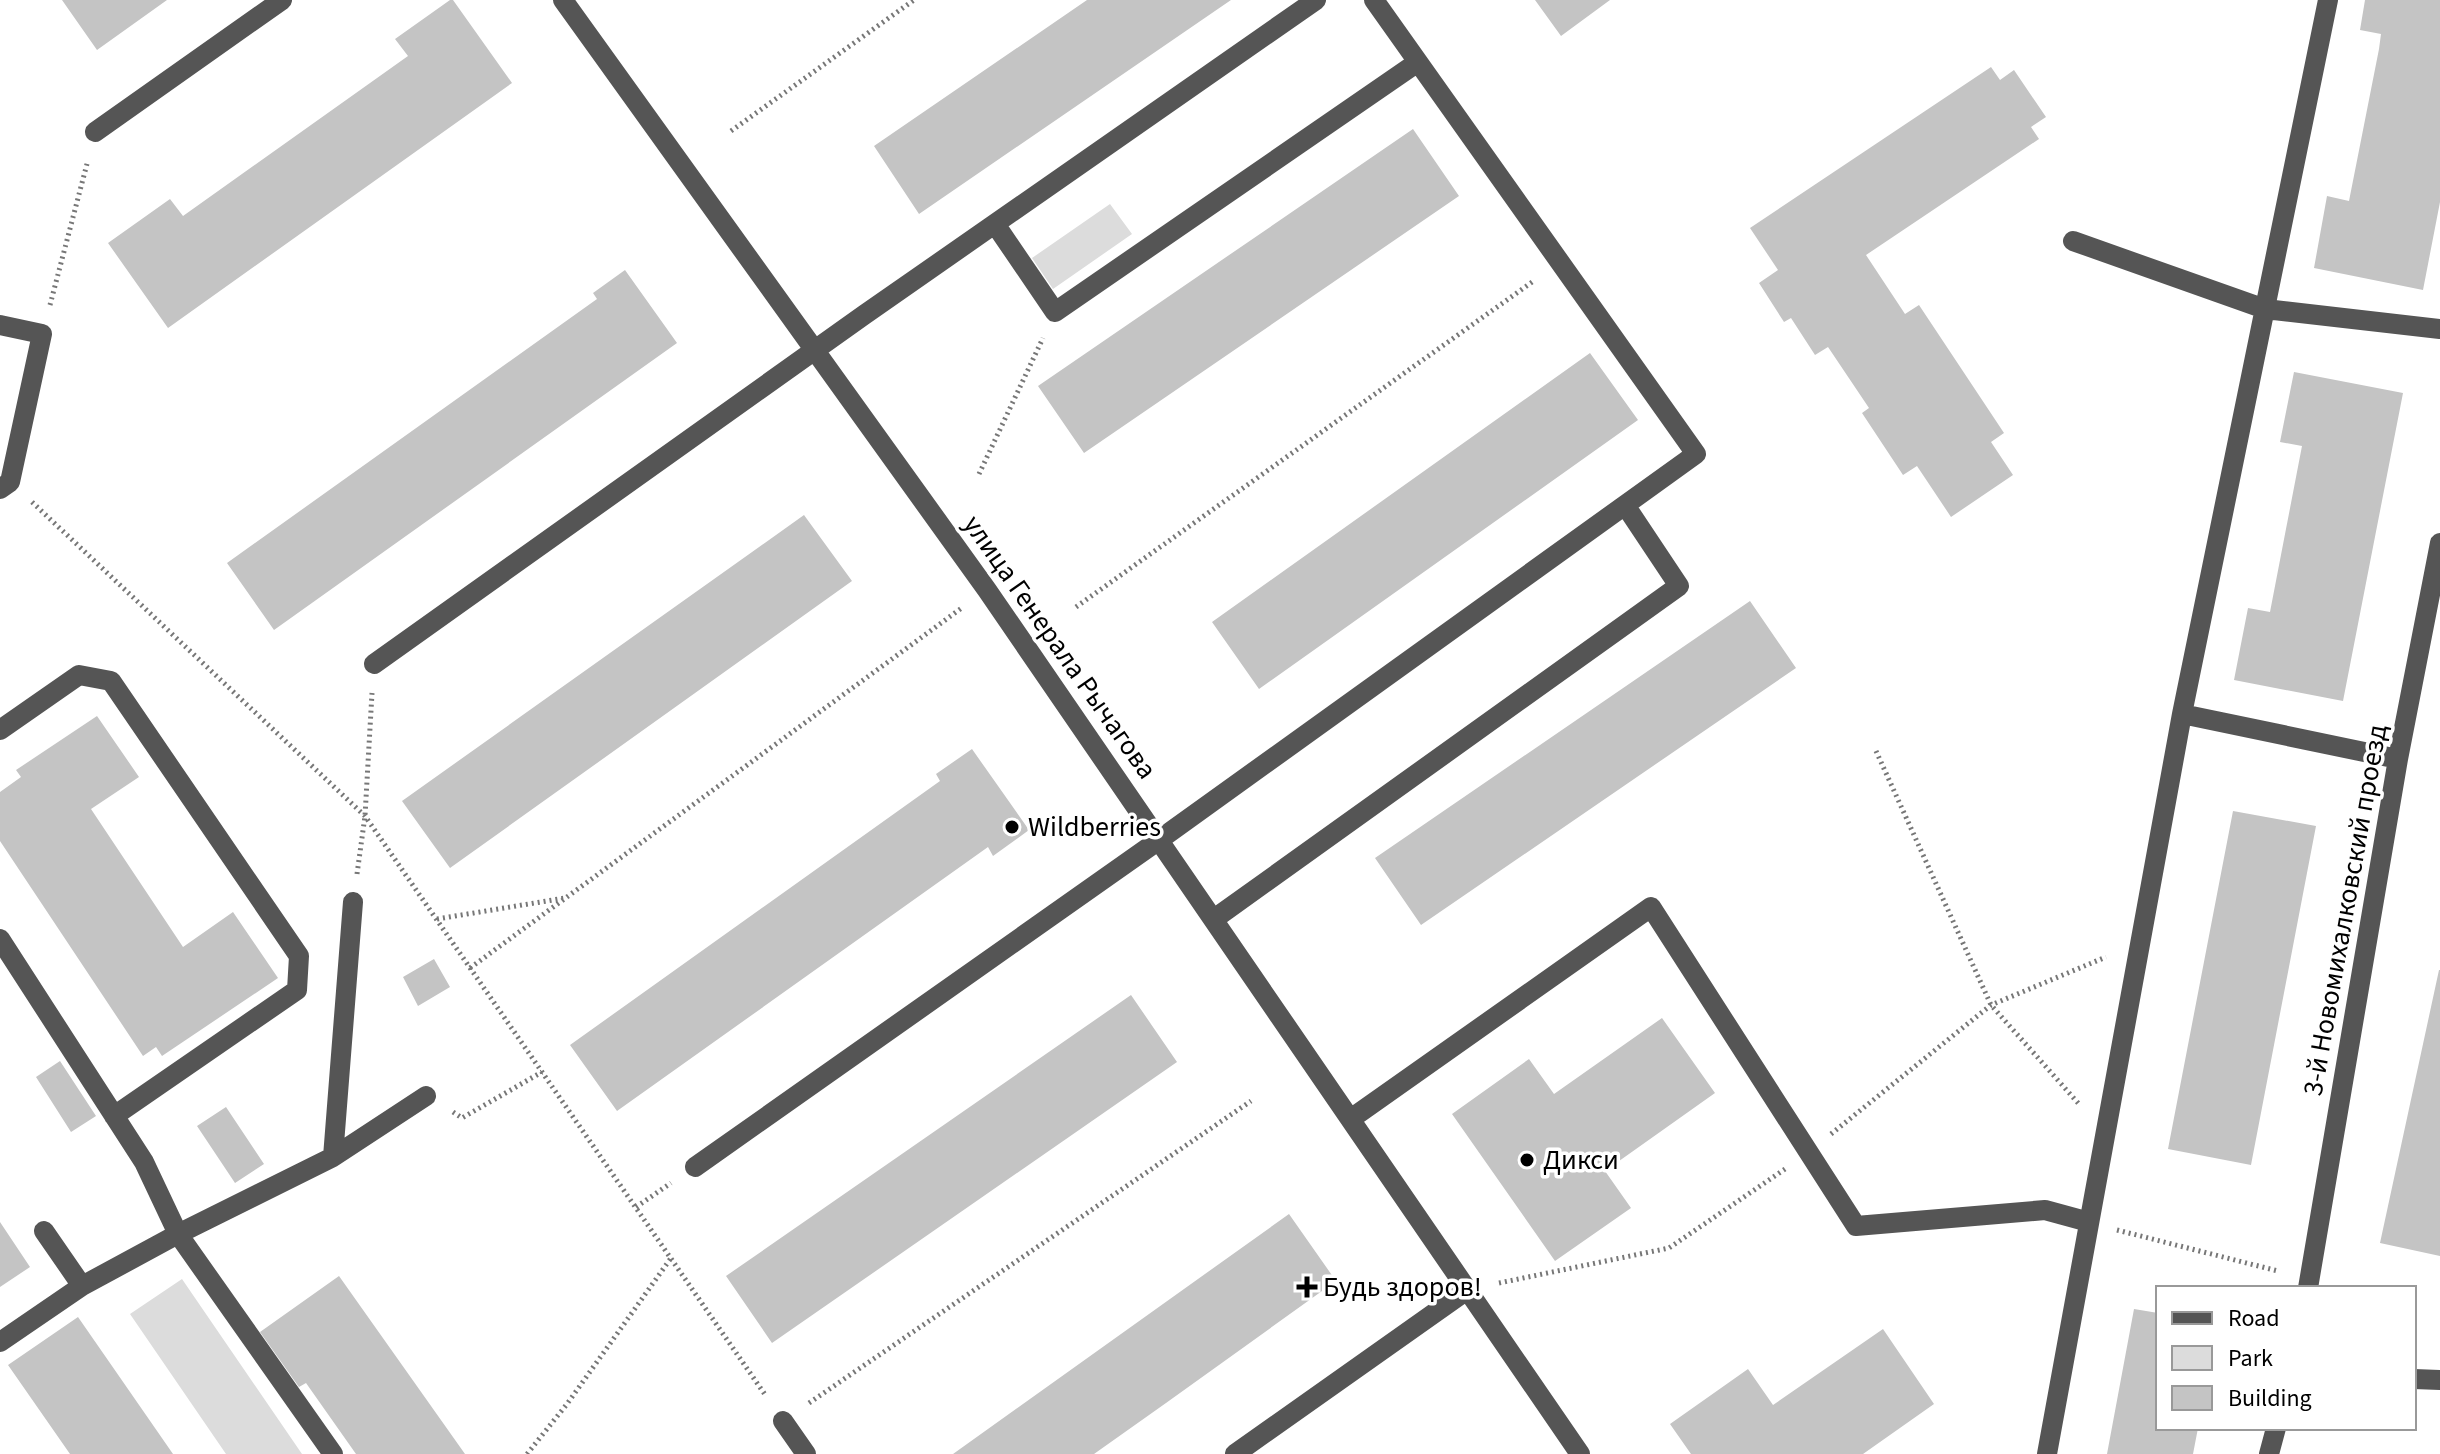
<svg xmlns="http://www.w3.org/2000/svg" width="2440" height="1454" font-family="'Source Sans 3',sans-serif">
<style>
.green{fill:#dcdcdc}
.building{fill:#c4c4c4}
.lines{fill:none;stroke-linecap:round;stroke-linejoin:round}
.path{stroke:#777;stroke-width:5;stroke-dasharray:2 4;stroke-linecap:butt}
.minor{stroke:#555;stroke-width:20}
.poi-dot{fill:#000;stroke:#fff;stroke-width:3}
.labels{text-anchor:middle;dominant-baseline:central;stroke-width:7;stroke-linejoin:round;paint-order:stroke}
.street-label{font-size:28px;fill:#000;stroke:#fff}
.poi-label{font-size:28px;fill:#000;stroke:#fff;text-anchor:start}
</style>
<rect width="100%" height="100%" fill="#fff"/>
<path class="green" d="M1110,204L1132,234L1053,289L1032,258Z
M182,1279L302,1454H226L130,1314Z"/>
<path class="building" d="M62,0H167L97,50Z
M450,0H453L512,83L168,328L108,243L170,199L183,216L408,56L395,39Z
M1087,0H1231L919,214L874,146Z
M1535,0H1610L1561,36Z
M2365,0H2440V202L2423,290L2314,268L2327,196L2349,201L2379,49L2381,34L2360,30Z
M1991,67L2000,80L2014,70L2046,117L2031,127L2039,139L1866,255L1905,314L1919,305L2004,433L1991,442L2013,475L1951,517L1917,466L1903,475L1862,413L1869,408L1828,347L1815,355L1791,318L1784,322L1759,283L1778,270L1750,228Z
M1413,129L1459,196L1084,453L1038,386Z
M625,270L677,343L274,630L227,563L597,299L593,293Z
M1590,353L1638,420L1259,689L1212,622Z
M2294,372L2403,393L2343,701L2234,680L2248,608L2270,612L2302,446L2280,442Z
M804,515L852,581L450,868L402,801Z
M1750,601L1796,668L1421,925L1375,858Z
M97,716L139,777L91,809L183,947L233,912L278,978L162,1056L156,1047L143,1056L0,841V792L21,777L16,770Z
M972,749L1029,830L993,856L988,847L617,1111L570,1045L940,781L936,774Z
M2233,811L2316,826L2251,1165L2168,1149Z
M434,959L450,987L418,1006L403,977Z
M2439,970H2440V1256L2380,1243Z
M1131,995L1177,1062L772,1343L726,1276Z
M1662,1018L1715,1093L1605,1171L1631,1208L1555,1261L1452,1114L1529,1059L1554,1094Z
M60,1061L96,1116L71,1132L36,1077Z
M226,1107L264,1164L235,1183L197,1126Z
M1289,1214L1336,1281L1166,1403L1094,1454H953Z
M0,1222L30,1267L0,1287Z
M339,1276L465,1454H356L306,1383L299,1387L260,1332Z
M2134,1309L2158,1313V1428H2198L2193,1454H2107Z
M78,1317L112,1366L173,1454H70L8,1365Z
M1883,1329L1934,1404L1863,1454H1691L1670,1424L1748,1369L1773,1405Z"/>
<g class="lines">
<path class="path" d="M731,131L914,0
M50,305L88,160
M979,474L1043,338
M32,502L365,816L766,1396
M1076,607L1535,280
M1876,751L1991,1005L2079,1104
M357,874L365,816L372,693
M437,919L565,898
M470,968L963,607
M453,1112L462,1118L542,1072
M1831,1134L1991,1005L2106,957
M636,1207L671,1183
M2117,1230L2278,1271
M1499,1283L1669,1248L1785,1169
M809,1403L1251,1101
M527,1454L567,1404L671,1258"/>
<path class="minor" d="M563,0L987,590L1580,1454
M95,132L282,0
M995,224L1055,312L1418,62
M2073,241L2265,309L2440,329
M0,325L42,334L10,482L0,489
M374,664L864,315L1316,0
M2182,714L2398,759
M0,730L79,675L111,681L299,956L297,990L114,1116
M1214,919L1679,586L1625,505
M0,939L144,1162L178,1234L333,1454
M1352,1118L1651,907L1856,1226L2045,1210L2089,1222
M333,1157L353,902
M695,1167L1159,840L1696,454L1374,0
M44,1231L82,1286
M2308,1288L2398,759L2440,543
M0,1342L82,1286L178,1234L333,1157L426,1096
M2414,1379L2440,1380
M783,1421L806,1454
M1235,1454L1467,1290
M2047,1454L2182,714L2328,0
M2269,1454L2276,1428"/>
</g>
<g class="poi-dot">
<circle cx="1012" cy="827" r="8"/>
<circle cx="1527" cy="1160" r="8"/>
<path d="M1303 1275h8v8h8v8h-8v8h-8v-8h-8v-8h8z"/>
</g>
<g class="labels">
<g class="street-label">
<text transform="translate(1060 647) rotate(55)">улица Генерала Рычагова</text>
<text transform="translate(2345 910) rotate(-80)">3-й Новомихалковский проезд</text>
</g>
<g class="poi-label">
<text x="1028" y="827">Wildberries</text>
<text x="1543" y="1160">Дикси</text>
<text x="1323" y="1287">Будь здоров!</text>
</g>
</g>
<rect x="2156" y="1286" width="260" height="144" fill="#ffffff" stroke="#999999" stroke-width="2"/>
<rect x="2172" y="1312" width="40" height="12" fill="#555555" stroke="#999999" stroke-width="2"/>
<text x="2228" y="1326" font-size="24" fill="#000000">Road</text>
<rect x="2172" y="1346" width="40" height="24" fill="#dcdcdc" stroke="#999999" stroke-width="2"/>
<text x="2228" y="1366" font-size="24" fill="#000000">Park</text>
<rect x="2172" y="1386" width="40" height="24" fill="#c4c4c4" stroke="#999999" stroke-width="2"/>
<text x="2228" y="1406" font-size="24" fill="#000000">Building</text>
</svg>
